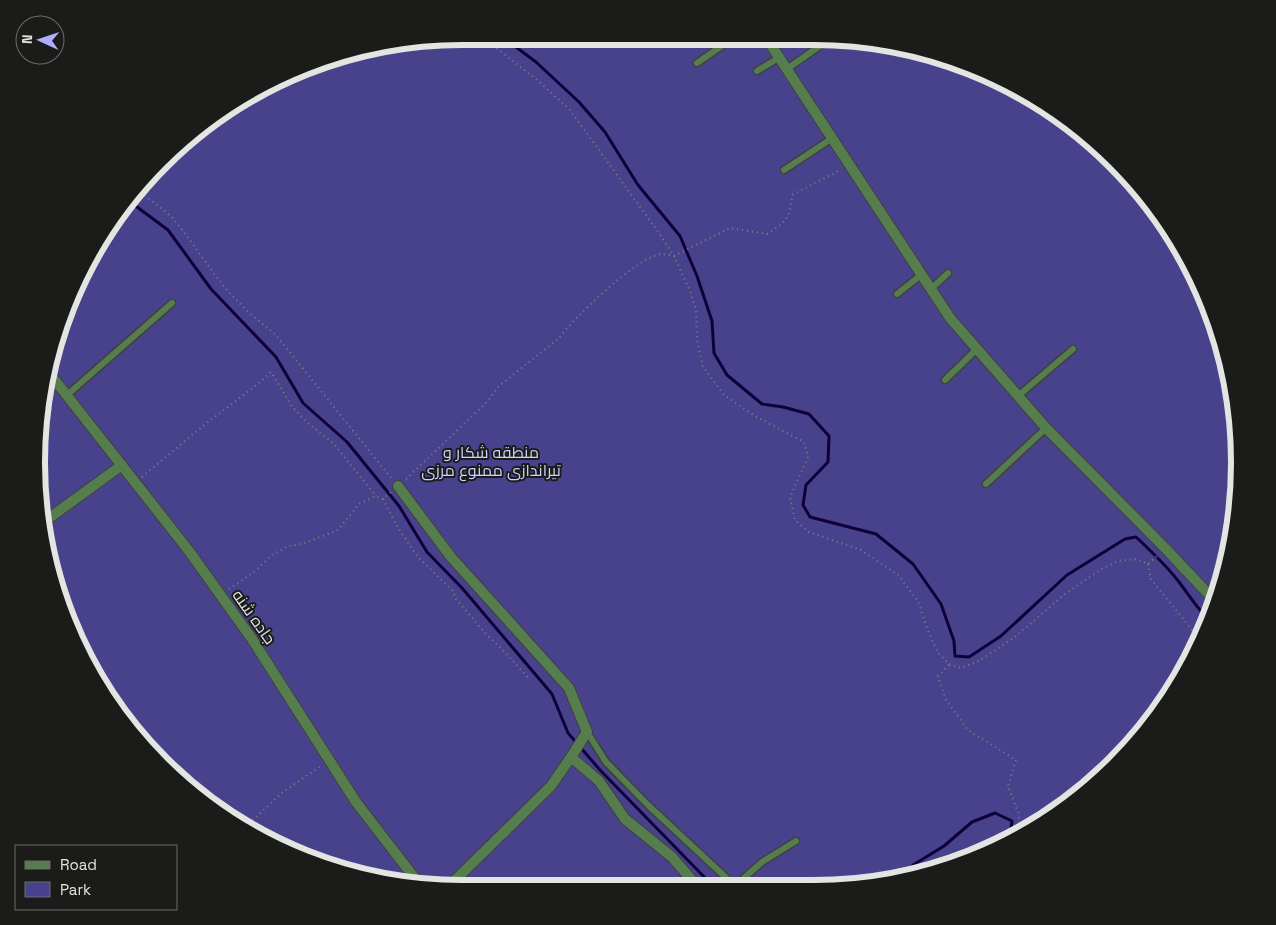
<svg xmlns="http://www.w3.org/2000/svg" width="1276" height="925" font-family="'Space Grotesk',Cairo,sans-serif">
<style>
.green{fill:#48428c}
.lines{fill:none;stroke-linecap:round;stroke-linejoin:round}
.stream{stroke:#10003a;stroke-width:3}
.service-casing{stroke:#3f413f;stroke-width:9}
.minor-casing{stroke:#3f413f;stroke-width:12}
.path{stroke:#808280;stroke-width:2;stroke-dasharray:1 4;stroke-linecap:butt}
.service{stroke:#567d4d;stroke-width:6}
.minor{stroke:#567d4d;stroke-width:10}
.labels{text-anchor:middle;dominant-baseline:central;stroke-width:4;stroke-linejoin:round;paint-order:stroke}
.park-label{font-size:16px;fill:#cfd0fd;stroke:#1b1c1a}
.street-label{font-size:16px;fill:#e3e5e3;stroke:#1b1c1a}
.rim{fill:none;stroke:#e3e5e3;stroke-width:6}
</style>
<rect width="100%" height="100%" fill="#242624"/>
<path class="green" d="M462,36H814L897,45L1027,94L1134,182L1183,250L1217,326L1236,407L1239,491L1225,573L1196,651L1151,722L1094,783L1002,845L869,885L435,888L352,874L274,845L203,800L142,743L69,626L40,518V407L80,274L142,182L226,108L352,51Z"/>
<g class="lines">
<path class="stream" d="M501,36L536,62L579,102L605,132L638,185L680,236L697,276L712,321L714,353L727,375L762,404L783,407L809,414L829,436L828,462L806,485L803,505L810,517L876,534L913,564L941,604L954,641L955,656L969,657L1001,636L1067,575L1125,539L1136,537C1151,551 1167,566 1179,582C1189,595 1197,608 1208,619
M129,201L168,230L211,289L276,357L303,403L347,442L399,506L427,552L462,588L552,694L568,733L600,770L713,886
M907,874L913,865L944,846L972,822L995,813L1012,821L1010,836L1006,842"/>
<defs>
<path id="service" d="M667,40L672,36
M697,63L736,36
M787,69L831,38
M757,71L780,57
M784,170L831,139
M931,289L948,273
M897,294L921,275
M945,380L977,349
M67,395L172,303
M1018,396L1073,349
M986,484L1046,428
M587,732L606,762L648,805L735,886
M735,886L762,862L796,841"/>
<path id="minor" d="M765,36L950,318L1046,428L1166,549L1215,601
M50,374L189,551L252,639L356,802L420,885
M398,486L451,557L569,688L587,732L571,757L599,781L625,819L672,857L697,886
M41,524L122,465
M447,888L551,786L571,757"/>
</defs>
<use href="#service" class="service-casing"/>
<use href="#minor" class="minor-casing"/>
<path class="path" d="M481,36L536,79L570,110L656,229L674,256L730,228L767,234C785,222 791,219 792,195L840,170
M137,189C149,200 165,209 175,221C191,240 204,261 219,280C235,301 255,318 275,334L392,479
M142,477L203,426L258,384L271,372L293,408L310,425L333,443L376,496
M406,479L487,402L499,386L558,339C574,318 637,256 662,254C666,254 671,255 674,256L690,291L696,310L697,340L703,367L724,395L755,416L804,442L808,457L790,497L795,520L809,532L861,550L898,575L918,601L928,631L938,653L949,664L961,668L979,661L1015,637L1065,594L1100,570L1118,561L1136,559L1148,564L1158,555
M383,499L398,528L418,557L453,591L456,599L486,634L506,653L530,680
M1148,564L1151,579L1200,640
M229,589L254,572L272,555L288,546L302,544L338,530L359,504L376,496L383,499L391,492
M949,665L938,676L946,700L968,730L1016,760L1008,786L1019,815L1018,834
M245,827L283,792L321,766"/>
<use href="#service" class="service"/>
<use href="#minor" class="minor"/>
</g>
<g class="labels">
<g class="park-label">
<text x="491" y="452">منطقه شکار و<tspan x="491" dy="18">تیراندازی ممنوع مرزی</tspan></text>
</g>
<g class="street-label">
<text transform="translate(254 617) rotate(55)">جاده شنه</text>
</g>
</g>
<path d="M0 0H1276V925H0ZM462 45H814A417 417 0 0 1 1231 462V463A417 417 0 0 1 814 880H462A417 417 0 0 1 45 463V462A417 417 0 0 1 462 45Z" fill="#1b1c1a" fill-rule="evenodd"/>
<path class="rim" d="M462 45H814A417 417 0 0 1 1231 462V463A417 417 0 0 1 814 880H462A417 417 0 0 1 45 463V462A417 417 0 0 1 462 45Z"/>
<rect x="15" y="845" width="162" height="65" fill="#1b1c1a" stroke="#6b6c6a"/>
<rect x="25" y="861" width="25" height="8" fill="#567d4d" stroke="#6b6c6a"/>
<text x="60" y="870" font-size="15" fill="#e3e5e3">Road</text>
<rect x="25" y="882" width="25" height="15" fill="#48428c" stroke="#6b6c6a"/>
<text x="60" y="895" font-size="15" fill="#e3e5e3">Park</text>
<g transform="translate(40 40) rotate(273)"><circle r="24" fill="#1b1c1a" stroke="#6b6c6a"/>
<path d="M0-4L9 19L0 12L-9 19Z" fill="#afaefa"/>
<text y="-8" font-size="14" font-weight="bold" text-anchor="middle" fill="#e3e5e3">N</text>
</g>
</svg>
